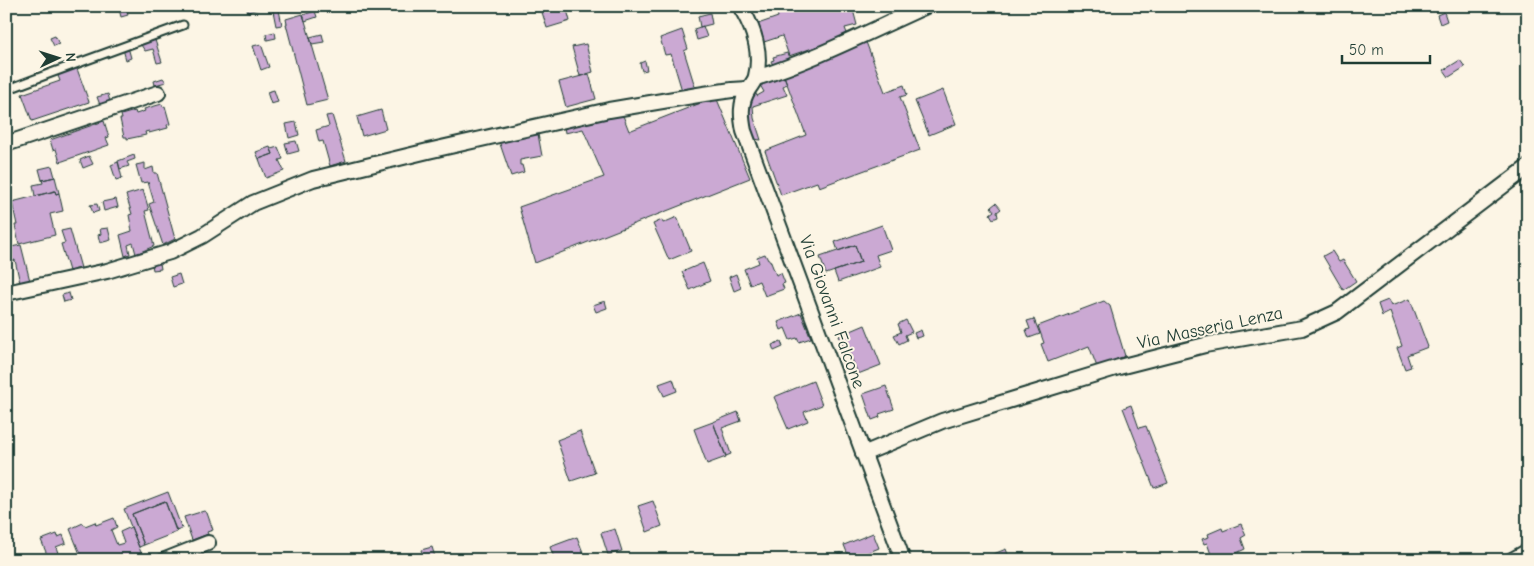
<svg xmlns="http://www.w3.org/2000/svg" width="1534" height="566" font-family="'Comic Neue',sans-serif">
<style>
.building{fill:#cba9d3;stroke:#1f3d34}
.lines{fill:none;stroke-linecap:round;stroke-linejoin:round}
.lane-casing{stroke:#1f3d34;stroke-width:11}
.street-casing{stroke:#1f3d34;stroke-width:18}
.lane{stroke:#fcf5e5;stroke-width:7}
.street{stroke:#fcf5e5;stroke-width:14}
.labels{text-anchor:middle;dominant-baseline:central;stroke-width:4;stroke-linejoin:round;paint-order:stroke}
.street-label{font-size:18px;fill:#1f3d34;stroke:#fcf5e5}
</style>
<rect width="100%" height="100%" fill="#fcf5e5"/>
<filter id="ink" filterUnits="userSpaceOnUse"><feTurbulence type="fractalNoise" baseFrequency=".02" numOctaves="2"/><feDisplacementMap in="SourceGraphic" scale="10" xChannelSelector="R" yChannelSelector="G"/><feConvolveMatrix kernelMatrix="1 2 1 2 8 2 1 2 1" color-interpolation-filters="sRGB"/></filter>
<g filter="url(#ink)">
<path class="building" d="M245,6H267L248,12Z
M272,6H288L279,10L282,25L276,26Z
M540,6H566L570,21L547,28Z
M699,6H721L701,11Z
M775,6H852L857,25L845,28L848,36L789,56L782,36L761,43L755,25L778,17Z
M126,7L128,15L121,17L119,9Z
M315,11L317,17L305,21L303,15Z
M1444,12L1447,21L1440,24L1437,15Z
M710,13L712,24L700,27L698,16Z
M303,14L328,100L307,105L286,24H287L286,19Z
M703,26L707,37L697,40L694,29Z
M682,30L688,49L684,51L696,90L683,94L671,54L665,55L660,38Z
M275,32L276,38L267,40L266,34Z
M322,34L324,42L312,44L310,37Z
M55,36L59,44L54,46L50,38Z
M154,37L162,62L157,63L153,49L145,51L141,45L130,49L129,47Z
M866,42L885,92L904,85L907,95L900,97L920,150L819,187L817,182L781,195L765,151L806,135L783,73Z
M261,44L269,67L261,70L253,46Z
M586,44L593,72L580,76L572,47Z
M128,47L131,58L126,60L123,49Z
M787,53L790,60L773,65L771,61L774,60L773,57Z
M1460,60L1465,67L1449,77L1444,70Z
M645,61L647,70L642,71L640,63Z
M76,66L89,102L32,121L22,94L60,81L57,73Z
M783,73L787,84L783,86L787,95L753,106L754,118L761,140L753,139L748,122V102L755,92L757,96L764,92L760,85Z
M589,74L596,99L566,107L559,82Z
M163,78L166,82L155,85L154,81Z
M274,90L278,102L271,104L267,92Z
M943,90L956,124L929,135L915,101Z
M108,94L110,102L100,105L97,97Z
M716,97L750,178L535,263L519,207L604,177L583,129L565,133L564,126L622,113L629,131Z
M162,104L163,107L165,106L170,124L167,125L168,128L149,133V131L145,132L146,135L127,139V137H124L120,119H122L121,115L135,111L136,114L145,111L144,109Z
M381,110L386,129L362,136L357,117Z
M332,115L346,161L330,166L323,141L319,142L316,130L329,126L326,116Z
M104,121L109,137L106,138L109,145L60,162L56,149L53,150L50,140Z
M296,122L299,135L289,138L286,124Z
M538,134L542,156L520,160V165H522L524,172L511,176L499,141Z
M296,141L299,151L288,154L285,143Z
M270,147L273,154L259,159L256,152Z
M278,147L283,159L279,160L284,171L266,178L259,159L273,154L271,149Z
M134,155L135,159L127,162L129,166L120,169L118,161Z
M89,156L93,164L83,168L80,160Z
M118,162L122,178L116,180L111,165Z
M145,163V170L153,167L154,173H157L175,239L163,245L149,204L154,202L148,182L141,183L136,165Z
M52,166L55,177L42,180L39,169Z
M55,177L59,193L56,194L55,191L35,196L33,185L43,183L42,180Z
M143,190L149,210L145,211L154,246L136,254L133,243L128,245L130,254L125,256L120,235L132,231L129,215L132,214L126,195Z
M55,191L56,194L59,193L63,211L50,214L55,235L19,244L15,225H17L12,202Z
M116,199L118,207L104,211L102,202Z
M996,203L1001,209L997,212L998,217L993,219L990,214L994,211L991,207Z
M97,204L99,211L93,213L90,205Z
M677,217L691,251L669,260L653,224L662,220L663,223Z
M882,225L891,250L876,255L880,267L838,282L834,271L861,262L855,245L838,251L835,242Z
M108,228L111,240L100,243L98,235L101,234L100,229Z
M70,229L81,268L69,271L61,244L65,243L61,231Z
M21,245L30,281L20,283L15,260L6,263V248Z
M855,245L861,262L826,274L820,257Z
M1332,251L1339,262L1343,260L1356,281L1343,290L1323,256Z
M765,254L768,260H770L776,275L781,273L785,283L782,284L784,289L765,296L759,281L750,285L744,269L759,263L757,257Z
M160,263L161,269L153,270L152,265Z
M703,263L710,281L690,290L682,272Z
M179,274L182,284L173,287L170,277Z
M736,274L741,288L734,291L729,277Z
M69,293L71,300L64,302L62,295Z
M1410,299L1428,347L1407,355L1411,367L1405,369L1397,348L1402,346L1390,312L1382,316L1378,304L1388,300L1391,306Z
M605,301L607,308L596,312L593,305Z
M1104,301L1110,306L1125,356L1097,367L1089,346L1048,362L1041,344L1044,343L1038,326Z
M801,313L811,338L799,342L797,338L790,340L785,328L781,330L778,322Z
M1034,319L1040,334L1029,338L1026,330L1030,329L1027,321Z
M906,320L912,332L905,335L907,340L899,344L894,335L901,332L898,324Z
M865,325L881,365L858,374L849,352L846,353L839,336Z
M921,330L923,336L916,338L914,333Z
M781,341L783,347L774,351L772,345Z
M673,379L677,391L664,396L659,384Z
M813,381L822,405L804,412L808,421L788,429L774,397Z
M886,386L894,409L879,414L880,417L872,420L863,394Z
M1131,405L1139,428L1146,426L1168,483L1154,488L1123,408Z
M738,412L741,421L722,428L731,454L726,456L713,422Z
M713,422L726,457L707,464L694,429Z
M580,431L595,473L571,481L557,440Z
M168,492L182,529L176,531L165,501L132,514L144,545L139,547L124,509Z
M165,501L177,532L144,545L132,514Z
M653,501L662,526L647,532L638,506Z
M204,511L207,513L213,530L207,532L208,534L192,540L184,517Z
M114,518L117,527L111,530L117,545L124,543L120,532L131,527L144,560H79L82,559L70,529L83,523L85,526L95,522L96,525Z
M1241,524L1246,535L1241,538L1245,549L1222,560H1213L1207,543L1204,544L1202,539L1209,537L1208,534L1222,528L1223,531Z
M615,529L622,551L608,555L601,533Z
M873,533L879,548L850,560L844,545Z
M57,534L58,537L63,535L66,543L56,547L58,553L48,557L41,540Z
M577,537L586,560H555L550,547Z
M432,547L435,557L425,560L421,550Z
M1006,549L1010,560H979Z
M58,553L62,560H52L51,556Z
M841,553L843,560H825V558Z
M203,554L205,560H190V559Z
M394,554L395,560H376V559Z"/>
<g class="lines">
<defs>
<path id="lane" d="M6,90L51,73L183,25"/>
<path id="street" d="M740,6C753,27 762,52 756,76C755,81 751,85 748,90C740,103 741,116 744,131L903,560
M756,78C814,60 870,31 926,6
M6,144L158,93
M6,293L107,271L170,252L202,236L253,203L313,179L428,151L609,110L704,94L732,90L748,89
M863,454L942,421L1119,367L1205,345L1302,328L1337,312L1528,167
M165,560L208,543
M1512,560L1528,551"/>
</defs>
<use href="#lane" class="lane-casing"/>
<use href="#street" class="street-casing"/>
<use href="#lane" class="lane"/>
<use href="#street" class="street"/>
</g>
</g>
<g class="labels">
<g class="street-label">
<text transform="translate(832 312) rotate(70)">Via Giovanni Falcone</text>
<text transform="translate(1210 328) rotate(-12)">Via Masseria Lenza</text>
</g>
</g>
<rect width="1534" height="566" fill="none" stroke="#fcf5e5" stroke-width="25"/>
<rect x="12" y="12" width="1509" height="541" fill="none" stroke="#1f3d34" stroke-width="2" filter="url(#ink)"/>
<g transform="translate(58 58) rotate(86)" stroke="#fcf5e5" stroke-width="4" paint-order="stroke">
<path d="M0-4L9 19L0 12L-9 19Z" fill="#1f3d34"/>
<text y="-8" font-size="14" font-weight="bold" text-anchor="middle" fill="#1f3d34">N</text>
</g>
<path d="M1342 55v8h88v-8" fill="none" stroke="#1f3d34" stroke-width="2.5"/>
<text x="1349" y="55" font-size="15" fill="#1f3d34" stroke="#fcf5e5" stroke-width="4" paint-order="stroke">50 m</text>
</svg>
